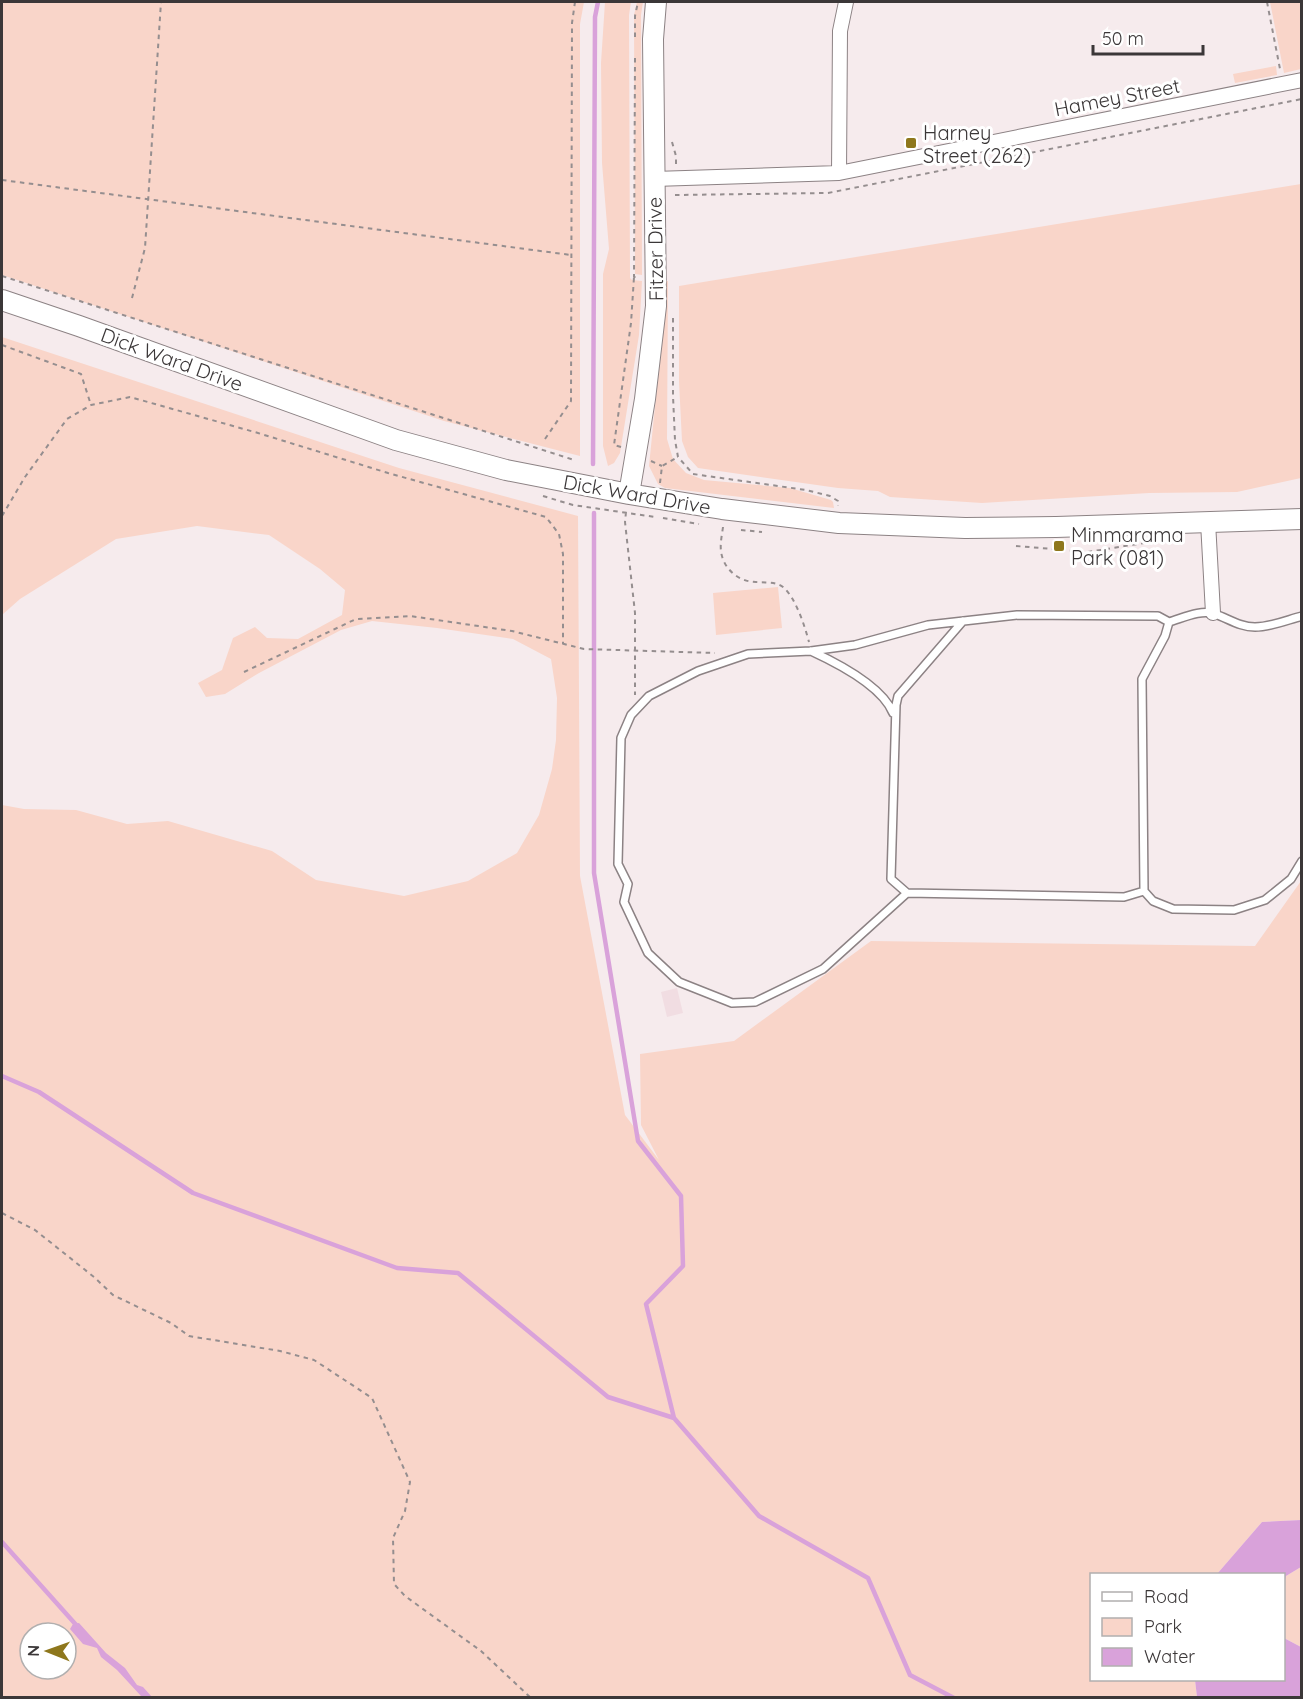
<svg xmlns="http://www.w3.org/2000/svg" width="1303" height="1699" font-family="Quicksand,sans-serif">
<style>
.built{fill:#f1dde2}
.green{fill:#f9d5c9;fill-rule:evenodd}
.water{fill:#d9a2da}
.lines{fill:none;stroke-linecap:round;stroke-linejoin:round}
.stream{stroke:#d9a2da;stroke-width:4.5}
.lane-casing{stroke:#8c8284;stroke-width:10}
.street-casing{stroke:#8c8284;stroke-width:16}
.secondary-casing{stroke:#8c8284;stroke-width:22}
.path{stroke:#958e8f;stroke-width:2;stroke-dasharray:4.5 4.5;stroke-linecap:butt}
.lane{stroke:#fff;stroke-width:7}
.street{stroke:#fff;stroke-width:14}
.secondary{stroke:#fff;stroke-width:20}
.poi-dot{fill:#8e771c;stroke:#fff;stroke-width:2}
.labels{text-anchor:middle;dominant-baseline:central;stroke-width:6;stroke-linejoin:round;paint-order:stroke}
.street-label{font-size:20px;fill:#3b3738;stroke:#fff}
.poi-label{font-size:20px;fill:#3b3738;stroke:#fff;text-anchor:start}
</style>
<rect width="100%" height="100%" fill="#f6ebed"/>
<path class="built" d="M677,988L683,1013L667,1017L661,992Z"/>
<path class="green" d="M2,2H584L580,24V456L444,421L2,275Z
M605,2H631L629,15L630,278L632,280L642,281L639,335L620,453L614,463L608,466L603,446V274L609,249L602,163L601,63Z
M637,2H643L641,15L642,275L635,274L634,15Z
M1270,2H1301V69L1284,73Z
M1276,66L1277,75L1235,83L1233,74Z
M1301,184V478L1237,492L1149,493L982,503L890,497L878,491L838,488L698,468L688,457L682,441L679,382V286Z
M666,281H668L667,439L673,459L686,473L704,480L790,488L831,500L833,502L834,508L665,488L658,484L649,466L665,307Z
M2,337L399,468L578,516L580,876L625,1115L659,1160L641,1125L640,1054L734,1041L871,941L1255,946L1301,881V1520L1262,1522L1217,1574H1092V1680H1195L1197,1697H2V805L24,809L76,810L127,824L168,821L272,851L316,880L404,896L468,881L517,853L539,815L552,769L556,740L557,698L551,659L513,639L437,628L372,621L341,630L259,673L225,694L206,697L198,683L222,670L233,638L255,627L267,638L298,639L342,615L345,590L320,569L269,535L197,526L116,539L20,599L2,615ZM30,1633H66V1669H30Z
M778,587L782,628L716,635L713,593Z
M1301,1567V1647L1284,1638V1584L1286,1576Z"/>
<path class="water" d="M1301,1520V1567L1286,1576L1284,1584V1574H1217L1262,1522Z
M79,1623L106,1653L125,1668L137,1685L143,1687L152,1697L141,1696L117,1670L101,1657L97,1648L83,1644L70,1629L73,1624Z
M1284,1638L1301,1647V1697H1197L1195,1680H1284Z"/>
<g class="lines">
<path class="stream" d="M593,464L595,17L598,2
M594,513V873L638,1141L681,1196L683,1266L646,1304L674,1418
M2,1076L39,1092L193,1193L397,1268L458,1273L608,1397L674,1418L759,1516L868,1578L910,1675L954,1698
M2,1542L78,1627"/>
<defs>
<path id="lane" d="M963,621L898,696L896,705L891,879L907,893L1124,897L1144,891
M1169,622C1183,618 1201,609 1215,614C1229,619 1240,627 1255,627C1271,627 1287,620 1302,616
M811,651C837,663 882,686 893,713
M907,893L823,969L755,1002L732,1003L679,982L648,953L624,902L628,884L618,864L621,738L631,715L649,696L698,671L748,654L811,651L855,645L928,625L1017,615L1158,616L1169,622L1165,636L1142,679L1144,891L1153,901L1173,909L1234,910L1265,900L1291,879L1302,861"/>
<path id="street" d="M839,173L840,31L846,2
M654,179L839,173L1302,80
M1208,522L1213,613"/>
<path id="secondary" d="M2,300L79,326L396,440L506,470L629,494L722,509L839,523L965,528L1056,527L1302,519
M629,494L645,399L656,306L653,39L656,2"/>
</defs>
<use href="#lane" class="lane-casing"/>
<use href="#street" class="street-casing"/>
<use href="#secondary" class="secondary-casing"/>
<path class="path" d="M1267,2L1280,69
M635,37V16L638,2
M635,58L634,277H640
M672,142L676,156V166
M2,180L571,255
M675,195L828,193L1302,99
M2,276L574,460
M132,298L145,248L161,2
M673,318V396L675,440L678,457L693,474L806,490L830,496L838,501V506
M2,345L81,374L91,405
M545,439L571,401L572,23L575,2
M621,447L614,445L631,323L634,277
M651,461L662,466
M660,483L662,466L678,457
M543,496L573,505L655,517
M626,512L625,522L635,613V695
M2,516L25,477L67,419L91,405L130,397L258,433L388,473L546,517L559,534L563,554V644
M663,518L699,524
M723,527C722,535 720,543 721,551C723,569 739,582 756,582C765,583 775,581 783,587C796,598 805,627 809,642
M741,530L762,532
M1016,546L1088,552L1150,542
M244,672L356,619L410,616L512,631L584,649L715,653
M2,1213L35,1230L94,1277L113,1295L171,1323L189,1336L280,1351L314,1360L372,1398L410,1482L405,1511L393,1538L394,1584L405,1596L481,1651L531,1698"/>
<use href="#lane" class="lane"/>
<use href="#street" class="street"/>
<use href="#secondary" class="secondary"/>
</g>
<g class="poi-dot">
<rect x="905" y="137" width="12" height="12" rx="3"/>
<rect x="1053" y="540" width="12" height="12" rx="3"/>
</g>
<g class="labels">
<g class="street-label">
<text transform="translate(1117 97) rotate(-11)">Hamey Street</text>
<text transform="translate(655 249) rotate(-91)">Fitzer Drive</text>
<text transform="translate(172 359) rotate(20)">Dick Ward Drive</text>
<text transform="translate(637 494) rotate(10)">Dick Ward Drive</text>
</g>
<g class="poi-label">
<text x="923" y="132">Harney<tspan x="923" dy="23">Street (262)</tspan></text>
<text x="1071" y="534">Minmarama<tspan x="1071" dy="23">Park (081)</tspan></text>
</g>
</g>
<rect width="1303" height="1699" fill="none" stroke="#3b3738" stroke-width="6"/>
<rect x="1090" y="1573" width="195" height="108" fill="#ffffff" stroke="#b1afaf" stroke-width="1.5"/>
<rect x="1102" y="1592" width="30" height="9" fill="#ffffff" stroke="#b1afaf" stroke-width="1.5"/>
<text x="1144" y="1603" font-size="18" fill="#3b3738">Road</text>
<rect x="1102" y="1618" width="30" height="18" fill="#f9d5c9" stroke="#b1afaf" stroke-width="1.5"/>
<text x="1144" y="1633" font-size="18" fill="#3b3738">Park</text>
<rect x="1102" y="1648" width="30" height="18" fill="#d9a2da" stroke="#b1afaf" stroke-width="1.5"/>
<text x="1144" y="1663" font-size="18" fill="#3b3738">Water</text>
<g transform="translate(48 1651) rotate(271)"><circle r="28" fill="#ffffff" stroke="#b1afaf" stroke-width="1.5"/>
<path d="M0-4.5L10 22L0 15L-10 22Z" fill="#8e771c"/>
<text y="-9" font-size="16" font-weight="bold" text-anchor="middle" fill="#3b3738">N</text>
</g>
<path d="M1093 45v9h110v-9" fill="none" stroke="#3b3738" stroke-width="3"/>
<text x="1102" y="45" font-size="18" fill="#3b3738" stroke="#ffffff" stroke-width="4.5" paint-order="stroke">50 m</text>
</svg>
